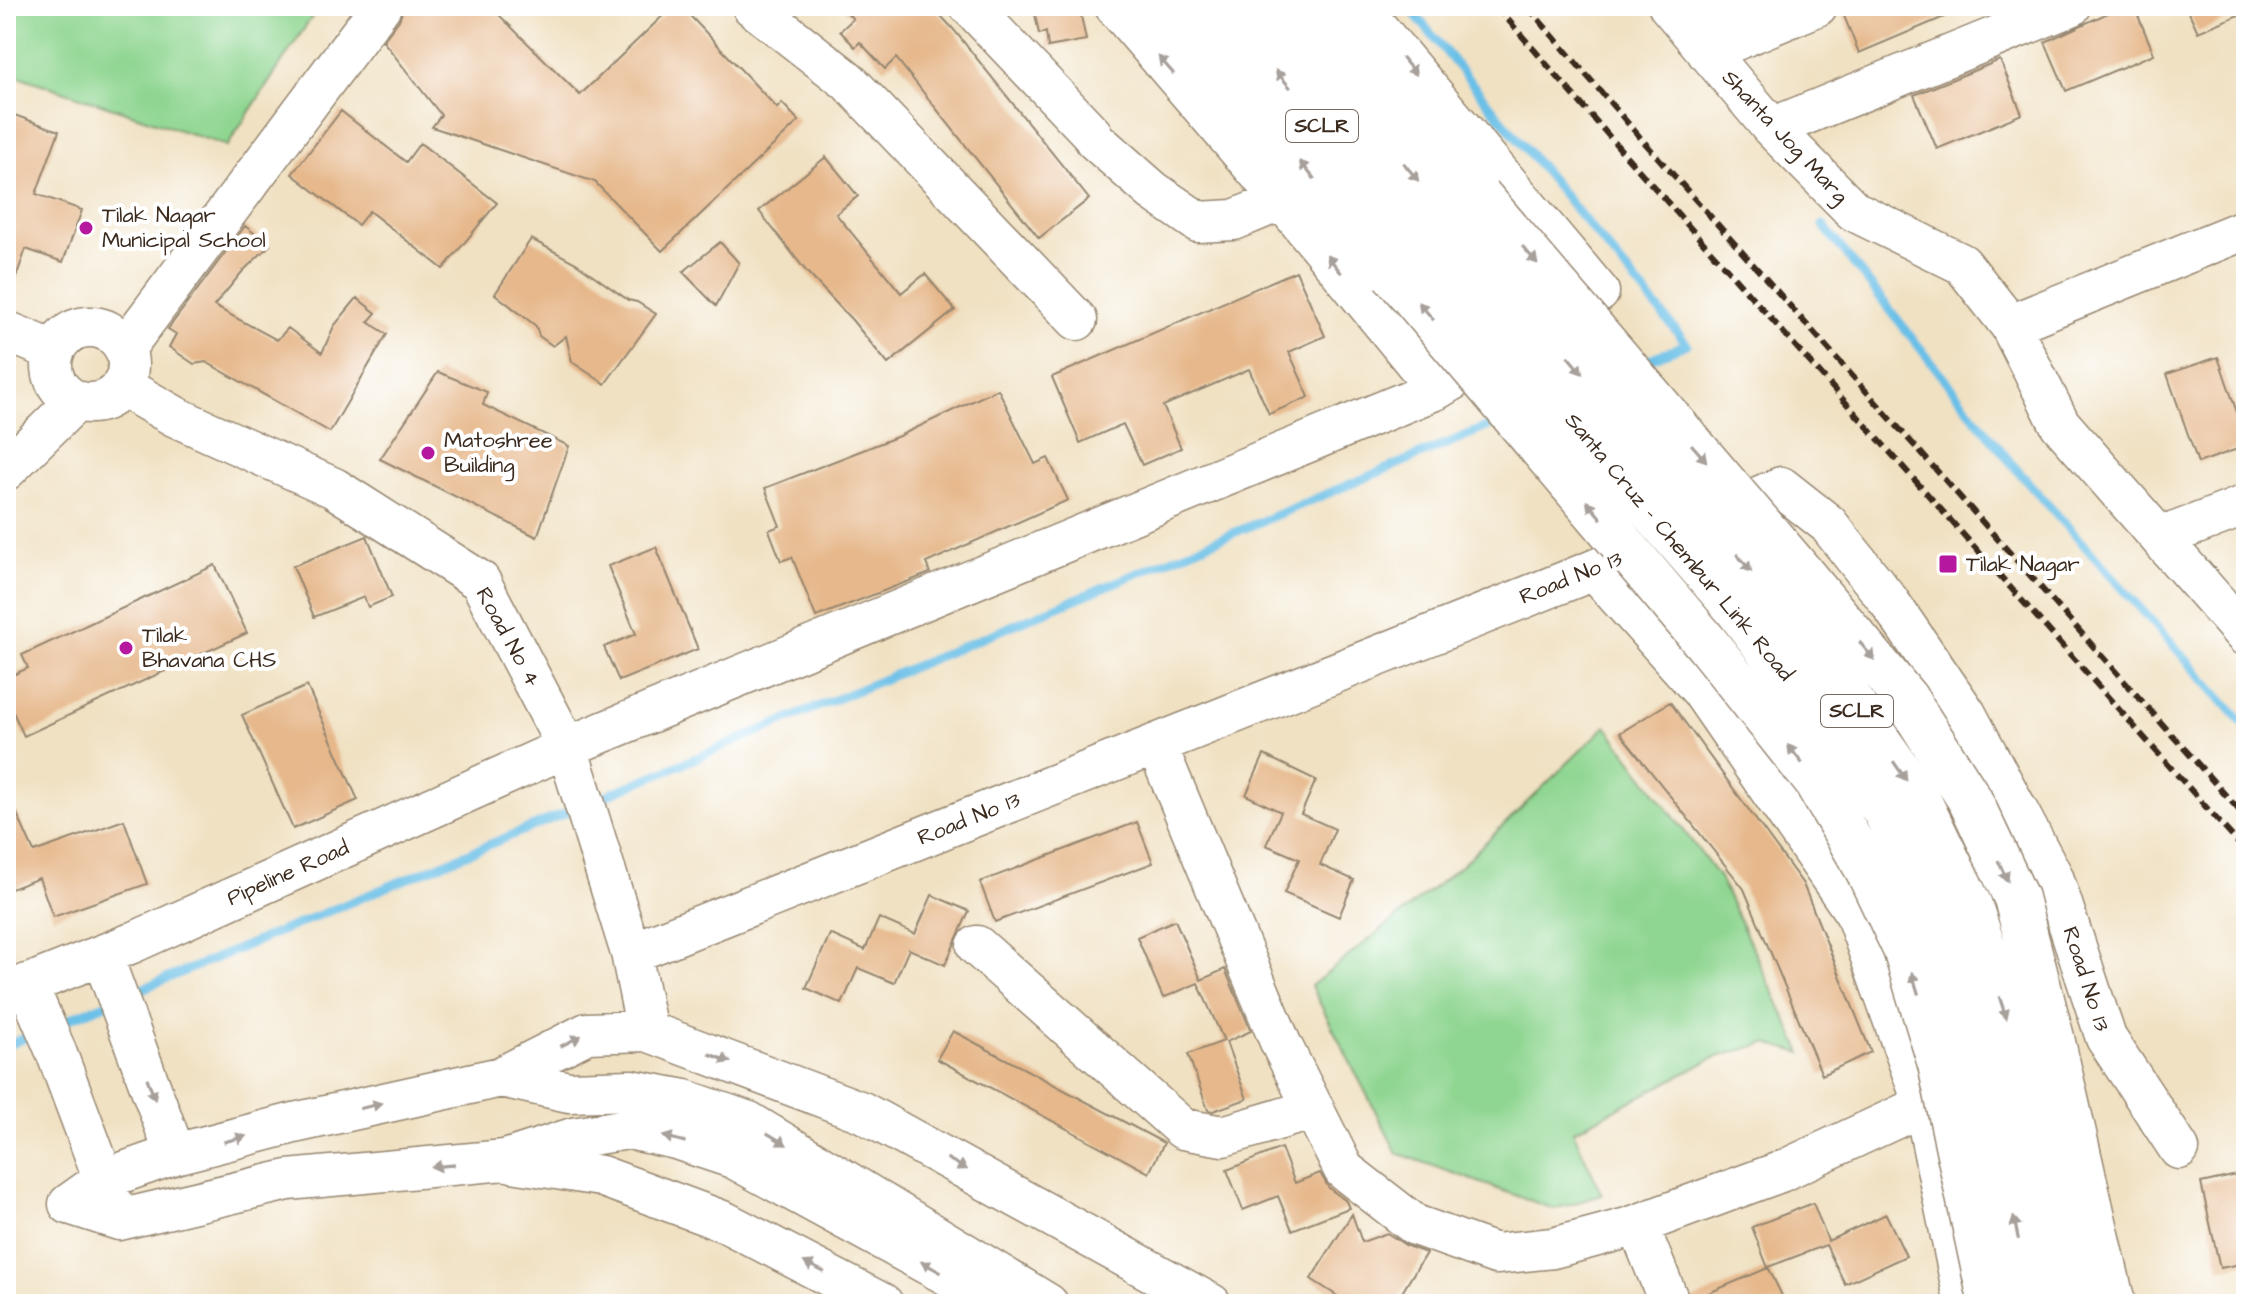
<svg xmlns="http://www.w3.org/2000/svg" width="2252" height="1310" font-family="'Architects Daughter',sans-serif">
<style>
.green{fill:#8fd691;stroke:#658058;stroke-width:2}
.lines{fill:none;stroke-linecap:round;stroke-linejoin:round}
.stream{stroke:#6bc0e7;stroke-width:9}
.building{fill:#e6b88b}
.minor-casing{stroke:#968670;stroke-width:43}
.highway-casing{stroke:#968670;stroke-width:47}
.minor{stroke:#fff;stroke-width:40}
.highway{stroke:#fff;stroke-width:44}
.rail{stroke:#3b2a1e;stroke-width:6;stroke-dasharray:12 6;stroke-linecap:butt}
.highway-bridge-casing{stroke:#968670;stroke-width:47;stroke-linecap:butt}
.highway-bridge{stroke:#fff;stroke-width:44}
.oneway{fill:#a79f9a}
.poi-dot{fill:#b5179e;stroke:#fff;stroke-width:3}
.labels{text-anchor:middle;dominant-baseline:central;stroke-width:8;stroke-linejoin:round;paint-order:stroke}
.shield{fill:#fff;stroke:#766a62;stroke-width:2}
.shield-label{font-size:20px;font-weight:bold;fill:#3b2a1e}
.street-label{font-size:22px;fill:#3b2a1e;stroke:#fff}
.poi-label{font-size:22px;fill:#3b2a1e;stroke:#fff;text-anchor:start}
</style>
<rect width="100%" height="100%" fill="#fff"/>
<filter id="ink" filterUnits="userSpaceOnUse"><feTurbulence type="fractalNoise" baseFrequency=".0125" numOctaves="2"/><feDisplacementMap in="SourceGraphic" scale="16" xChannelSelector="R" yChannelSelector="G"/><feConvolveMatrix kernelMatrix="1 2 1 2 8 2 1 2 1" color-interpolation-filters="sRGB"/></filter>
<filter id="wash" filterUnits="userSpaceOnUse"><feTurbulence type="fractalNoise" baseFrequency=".006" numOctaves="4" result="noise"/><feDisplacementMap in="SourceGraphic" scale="32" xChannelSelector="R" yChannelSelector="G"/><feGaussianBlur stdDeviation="1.8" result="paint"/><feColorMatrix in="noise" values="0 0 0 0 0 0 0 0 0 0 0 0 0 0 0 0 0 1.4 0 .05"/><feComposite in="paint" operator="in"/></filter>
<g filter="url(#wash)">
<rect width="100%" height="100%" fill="#f0e1c2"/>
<path class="green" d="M6,6H319L227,146L6,72Z
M1606,726L1720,879L1802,1053L1766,1043L1714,1058L1573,1131L1602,1195L1554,1209L1397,1153L1311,986L1462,865Z"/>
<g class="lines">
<path class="stream" d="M1408,6L1687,344L1637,364
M1823,225L2011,463L2246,727
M593,801L1501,421
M127,995L575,809
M53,1026L110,1002
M6,1046L36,1033"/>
</g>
<g id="blocks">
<path class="building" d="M404,6H490L580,95L673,6H681L777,108L782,103L799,121L662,251L595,182L432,127L441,115L383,41L399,20Z
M841,6H932L954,30L1089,199L1039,238L896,58L885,69L860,42L855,47L840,31L853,19Z
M1052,6H1079L1086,40L1048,47L1046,32L1039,34L1034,9Z
M1840,6H1970L1859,53Z
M2123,6H2134L2154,54L2066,91L2045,42Z
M2186,6H2246V12L2198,32Z
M2000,60L2022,114L1937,149L1914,95Z
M341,111L406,162L420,143L497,203L443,269L369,211L358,225L292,174Z
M6,112L59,131L36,194L82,210L63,262L26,249L9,297L6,296Z
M826,157L858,196L836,214L901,293L925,274L955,310L888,364L852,320L806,271L759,211Z
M245,226L270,245L242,272L214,306L277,340L288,328L322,353L334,326L357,298L376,313L368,322L387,334L330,432L206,362L194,364L169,347L176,334L168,329Z
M531,239L576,263L628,300L637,302L656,314L605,384L572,362L566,336L553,346L539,336L536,326L495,294Z
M720,242L739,263L716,306L683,272Z
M1296,271L1325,336L1289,352L1309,397L1269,414L1249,369L1163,406L1181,448L1142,465L1123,424L1080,443L1052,377Z
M2218,357L2246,439V446L2198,463L2167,374Z
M438,372L487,392L483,405L569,446L537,537L380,459Z
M998,389L1035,464L1048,458L1068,500L926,563L930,573L816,617L792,557L781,561L769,530L780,526L765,488L899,436Z
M367,536L392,597L368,607L364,597L314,617L293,566Z
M656,547L698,649L619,681L604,647L636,634L608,566Z
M215,565L247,633L24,736L6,697V678L28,668L22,655Z
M307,686L358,800L293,829L242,715Z
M1670,702L1803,884L1871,1052L1822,1075L1744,889L1620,733Z
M1264,755L1316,780L1301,814L1335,829L1320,865L1354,880L1339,917L1284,893L1299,859L1266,845L1281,812L1246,795Z
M6,789L34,852L124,820L147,884L53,917L39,878L6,891Z
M1137,822L1153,863L995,922L980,882Z
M932,895L969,911L945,965L909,949L894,983L858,968L842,1004L806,988L830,934L865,950L879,918L915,934Z
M1175,920L1201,980L1225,969L1251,1031L1226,1042L1247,1099L1213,1111L1208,1110L1188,1054L1224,1041L1198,983L1163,998L1137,937Z
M953,1031L1164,1143L1149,1173L937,1059Z
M1281,1148L1295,1183L1320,1173L1329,1188L1346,1201L1349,1208L1292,1230L1278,1196L1243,1210L1227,1170Z
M2246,1173V1263L2220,1268L2201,1183Z
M1813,1203L1828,1241L1886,1214L1906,1256L1845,1284L1826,1245L1768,1267L1786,1304H1692V1300L1768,1268L1752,1227Z
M1352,1214L1362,1242L1387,1233L1407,1246L1426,1253L1395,1304H1350L1311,1279Z"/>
</g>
</g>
<g filter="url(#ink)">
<use href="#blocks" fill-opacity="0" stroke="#968670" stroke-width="2"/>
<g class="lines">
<defs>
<path id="minor" d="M752,6L848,81L1077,320
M970,6L1092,134L1095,140L1153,191L1198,222L1234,220L1282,200
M1115,6L1282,200L1437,389
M1669,6L1772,128L1854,211L1962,264L2010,325L2060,424L2246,636
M1716,6L1733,41
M1707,52L1817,6
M1772,128L2071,6
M2010,325L2246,229
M52 365a38 38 0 1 1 76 0a38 38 0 1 1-76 0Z
M6,331L54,351
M125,348L381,6
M123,387L176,417L334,488L480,581L567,747L631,953L647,1031
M6,470L76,401
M1715,516L1781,487L1828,524L1888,600L1966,714L2053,877L2106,1038L2179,1149
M2160,538L2246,505
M1594,570L1701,690L1855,913L1924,1105L1965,1304
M1156,744L1281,1044L1344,1170L1415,1225L1496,1254L1553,1248L1631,1227L1780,1172L1924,1105
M977,946L1183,1129L1223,1136L1314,1109
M631,953L1594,570L1660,541
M102,955L175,1154
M27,984L55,1049L113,1204
M6,993L132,943L567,747L1437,389L1599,292L1359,6
M501,1077L587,1033L647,1031L862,1112L1211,1304
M512,1162L601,1176L725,1222L883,1304
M69,1204L104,1179L175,1154L294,1123L501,1077L569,1092L631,1090L685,1100L749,1122L1048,1304
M69,1204L119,1220L288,1180L505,1160L573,1138L628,1129L676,1139L733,1158L993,1300
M1638,1225L1670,1304"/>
<path id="highway" d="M1168,6L1393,273
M1221,6L1423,246
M1270,6L1452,220
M1320,6L1479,196"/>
</defs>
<use href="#minor" class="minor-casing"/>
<use href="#highway" class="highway-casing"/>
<use href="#minor" class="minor"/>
<use href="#highway" class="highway"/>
<path class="rail" d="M1496,6L1628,158L2246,852
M1527,6L1645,143L2246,818"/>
<defs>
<path id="highway-bridge" d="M1479,196L1792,562L1906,699L1970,800L2016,898L2052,1038L2113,1304
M1452,220L1764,587L1841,688L1915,793L1970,906L2013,1039L2069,1304
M1423,246L1737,609L1812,708L1885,811L1938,919L1979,1048L2032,1304
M1393,273L1707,644L1815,780L1867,869L1905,949L1940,1064L1991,1304"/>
</defs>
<use href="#highway-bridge" class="highway-bridge-casing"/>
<use href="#highway-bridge" class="highway-bridge"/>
</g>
<defs><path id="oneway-solid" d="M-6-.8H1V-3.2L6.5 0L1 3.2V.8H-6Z" transform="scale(2)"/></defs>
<g class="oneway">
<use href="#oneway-solid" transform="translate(1166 65) rotate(-131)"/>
<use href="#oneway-solid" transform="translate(1409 66) rotate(50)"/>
<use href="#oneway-solid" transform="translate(1283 79) rotate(-130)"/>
<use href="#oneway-solid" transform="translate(1307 170) rotate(-130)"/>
<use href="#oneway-solid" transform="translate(1411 172) rotate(50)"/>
<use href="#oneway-solid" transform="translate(1530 255) rotate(49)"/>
<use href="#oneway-solid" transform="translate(1334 264) rotate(-129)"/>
<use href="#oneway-solid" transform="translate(1426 311) rotate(-130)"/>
<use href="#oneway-solid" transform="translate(1575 365) rotate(50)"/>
<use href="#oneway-solid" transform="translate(1699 453) rotate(49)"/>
<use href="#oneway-solid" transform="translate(1594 510) rotate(-130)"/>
<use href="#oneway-solid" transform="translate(1744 563) rotate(50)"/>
<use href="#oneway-solid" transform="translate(1867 651) rotate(50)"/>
<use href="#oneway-solid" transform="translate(1795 754) rotate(-128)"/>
<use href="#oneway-solid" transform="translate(1900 771) rotate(55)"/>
<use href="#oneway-solid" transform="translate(2003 871) rotate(65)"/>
<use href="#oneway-solid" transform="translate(1915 983) rotate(-107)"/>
<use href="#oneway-solid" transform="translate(2003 1008) rotate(72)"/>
<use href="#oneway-solid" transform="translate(571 1041) rotate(-27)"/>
<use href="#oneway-solid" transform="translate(720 1058) rotate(21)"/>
<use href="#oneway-solid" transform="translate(151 1089) rotate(70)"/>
<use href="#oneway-solid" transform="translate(371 1106) rotate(-13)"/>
<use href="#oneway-solid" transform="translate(235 1139) rotate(-15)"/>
<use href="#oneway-solid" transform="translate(674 1139) rotate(-165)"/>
<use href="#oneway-solid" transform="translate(777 1139) rotate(31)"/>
<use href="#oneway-solid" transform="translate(957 1164) rotate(29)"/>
<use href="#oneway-solid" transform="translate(443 1166) rotate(175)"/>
<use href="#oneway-solid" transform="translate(2016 1228) rotate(-102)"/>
<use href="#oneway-solid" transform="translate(814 1267) rotate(-154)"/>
<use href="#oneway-solid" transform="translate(931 1267) rotate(-151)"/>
</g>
</g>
<g class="poi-dot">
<circle cx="86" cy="228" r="8"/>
<circle cx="428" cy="453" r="8"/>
<rect x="1938" y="554" width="20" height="20" rx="4"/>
<circle cx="126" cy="648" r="8"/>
</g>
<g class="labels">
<g class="shield">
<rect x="1286" y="110" width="72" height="32" rx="6"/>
<rect x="1821" y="695" width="72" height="32" rx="6"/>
</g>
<g class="shield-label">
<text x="1322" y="126">SCLR</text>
<text x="1857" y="711">SCLR</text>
</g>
<g class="street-label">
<text transform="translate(1785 137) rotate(47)">Shanta Jog Marg</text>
<text transform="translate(1679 547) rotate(50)">Santa Cruz – Chembur Link Road</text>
<text transform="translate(1571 578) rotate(-22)">Road No 13</text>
<text transform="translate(508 637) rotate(61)">Road No 4</text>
<text transform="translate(969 819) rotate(-22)">Road No 13</text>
<text transform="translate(288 873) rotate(-24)">Pipeline Road</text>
<text transform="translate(2086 979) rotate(72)">Road No 13</text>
</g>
<g class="poi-label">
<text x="102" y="215">Tilak Nagar<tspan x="102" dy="25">Municipal School</tspan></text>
<text x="444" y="440">Matoshree<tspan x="444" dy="25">Building</tspan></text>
<text x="1966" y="564">Tilak Nagar</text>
<text x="142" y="635">Tilak<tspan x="142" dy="25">Bhavana CHS</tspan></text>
</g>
</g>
<rect width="2252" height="1310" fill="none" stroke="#fff" stroke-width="32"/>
</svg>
